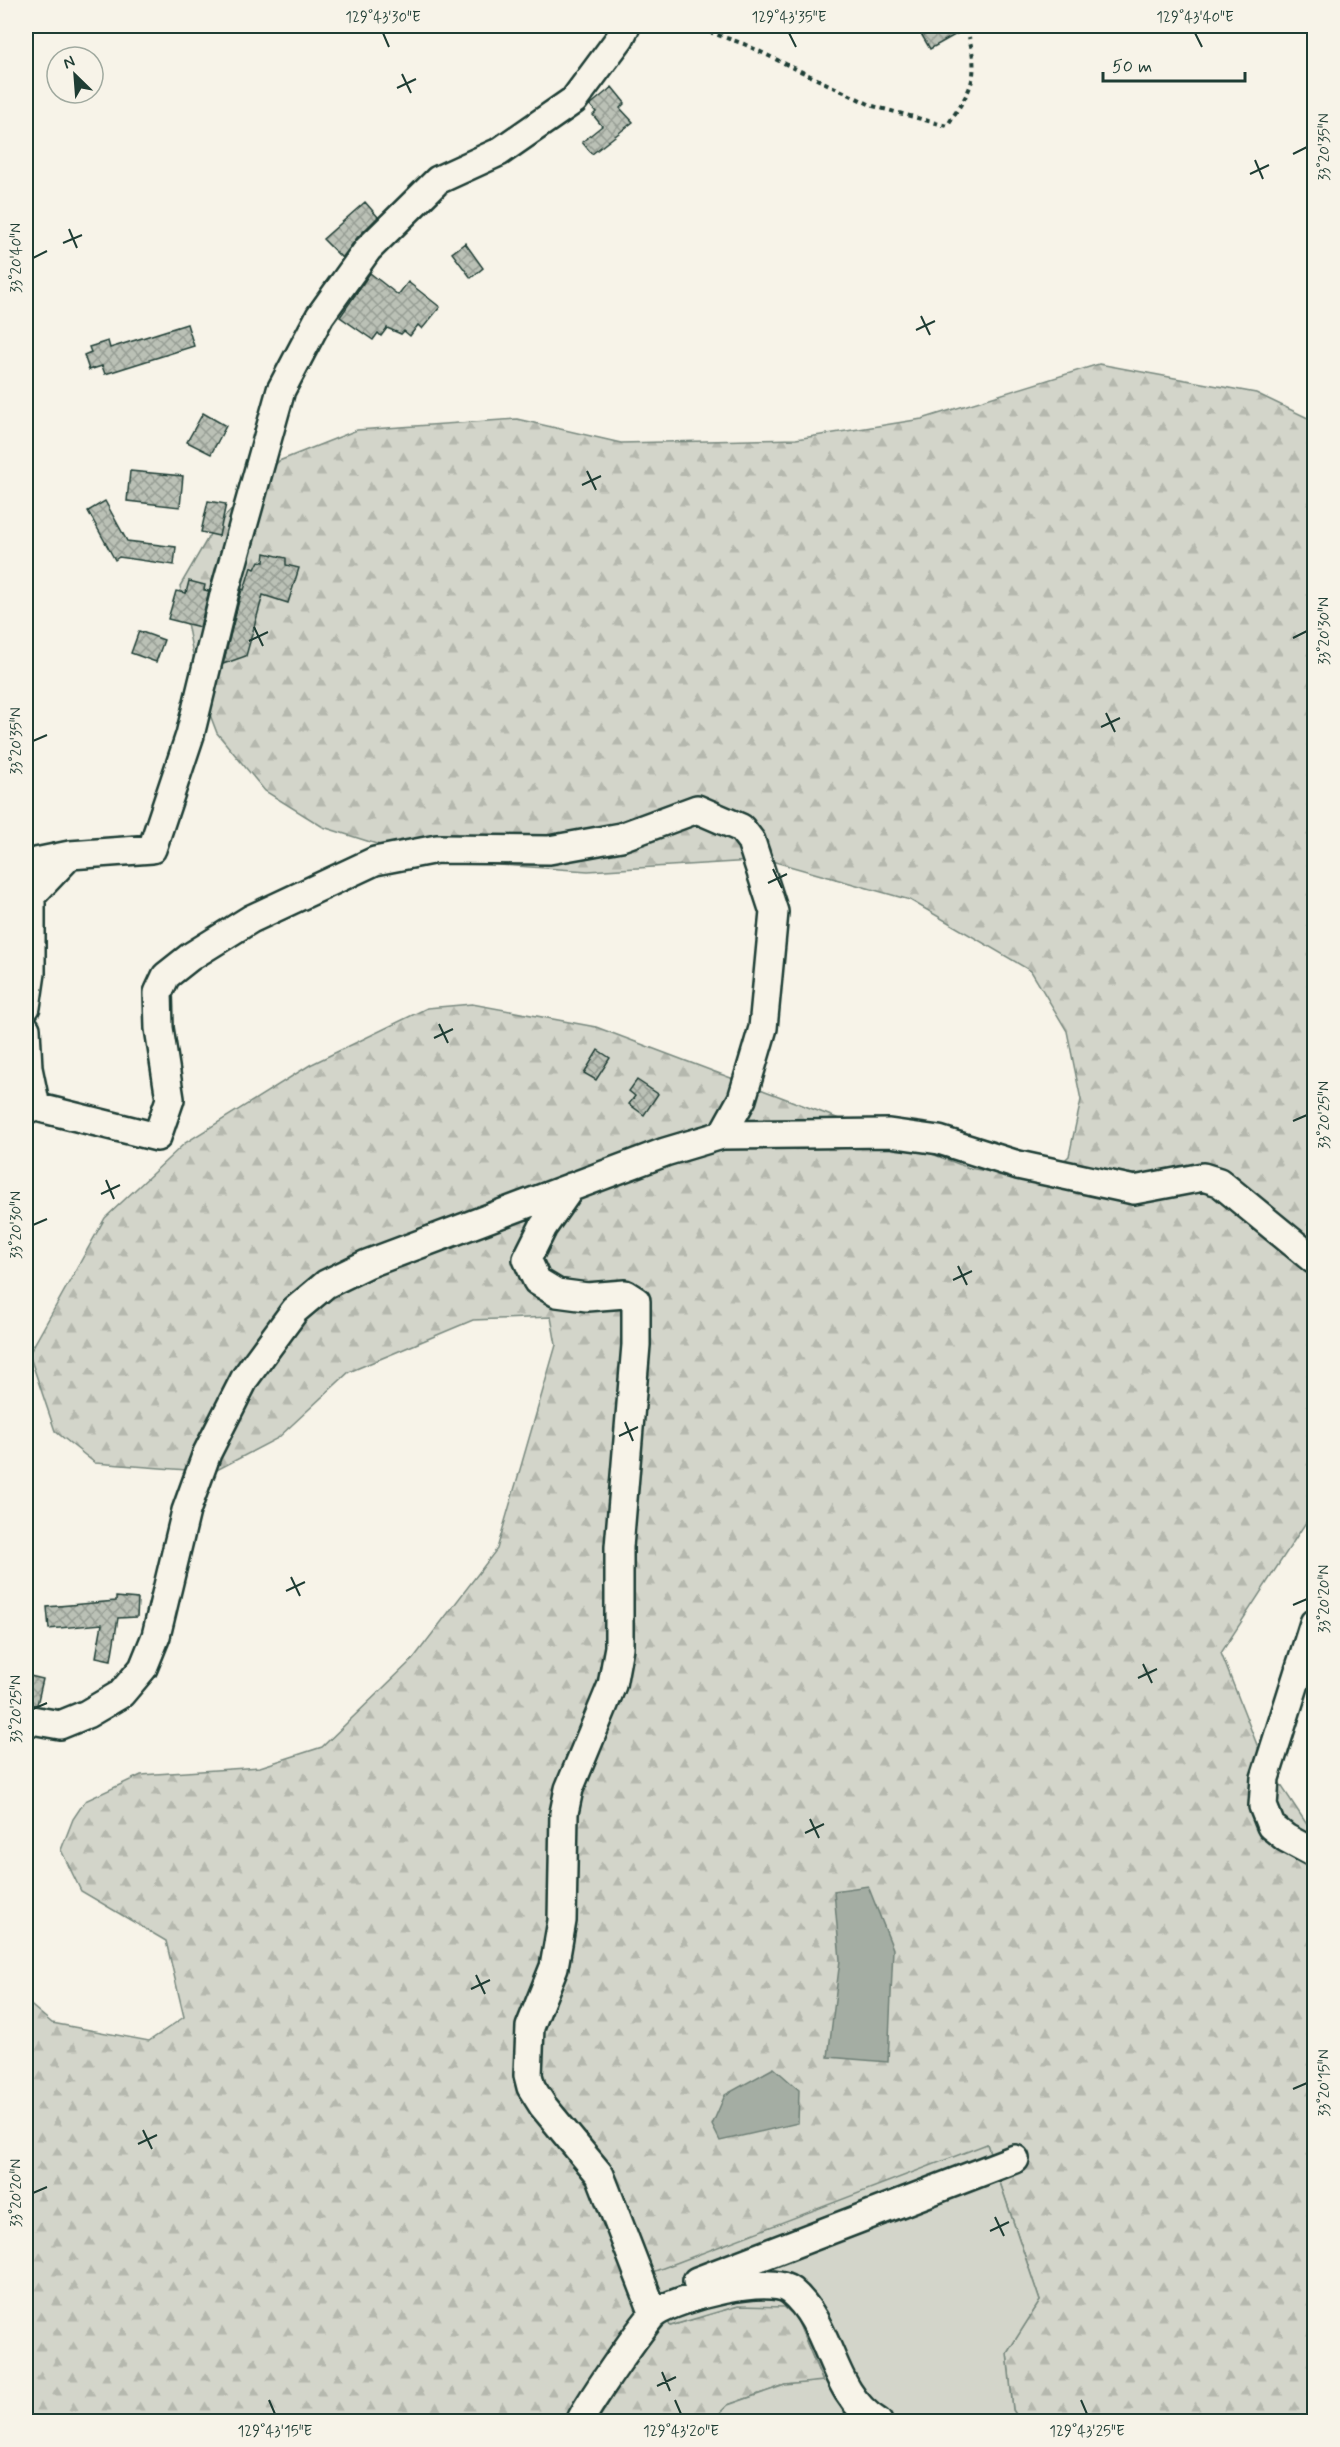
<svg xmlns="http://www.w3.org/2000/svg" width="1340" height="2447" font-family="Mynerve,sans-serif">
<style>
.forest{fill:url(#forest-firs);stroke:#79897f;stroke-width:1.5}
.green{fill:#d3d5ca;stroke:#79897f;stroke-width:1.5}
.water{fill:#a4ada3;stroke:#6f8077;stroke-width:1.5}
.building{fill:url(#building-cross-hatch);stroke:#1f3d34;stroke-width:1.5}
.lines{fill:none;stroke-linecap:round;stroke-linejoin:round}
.minor-casing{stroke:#1f3d34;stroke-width:32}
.path{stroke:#1f3d34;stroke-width:4;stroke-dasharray:4.5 4.5;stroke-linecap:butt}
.minor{stroke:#f7f3e8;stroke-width:27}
.ticks{fill:none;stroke:#1f3d34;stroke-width:2}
.neatline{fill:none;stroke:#1f3d34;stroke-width:2}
.ticks-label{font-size:15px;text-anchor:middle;fill:#1f3d34}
</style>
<defs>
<pattern id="forest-firs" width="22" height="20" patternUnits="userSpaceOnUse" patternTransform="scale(1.5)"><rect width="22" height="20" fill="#d3d5ca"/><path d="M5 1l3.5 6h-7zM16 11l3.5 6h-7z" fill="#b5b8ae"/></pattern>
<pattern id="building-cross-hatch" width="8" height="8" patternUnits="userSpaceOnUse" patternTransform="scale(1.5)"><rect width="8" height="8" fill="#bbc1b6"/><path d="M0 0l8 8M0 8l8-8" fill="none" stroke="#979e95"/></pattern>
</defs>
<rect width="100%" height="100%" fill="#f7f3e8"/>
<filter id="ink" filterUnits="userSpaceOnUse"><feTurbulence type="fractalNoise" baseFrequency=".0167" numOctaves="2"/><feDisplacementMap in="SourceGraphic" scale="12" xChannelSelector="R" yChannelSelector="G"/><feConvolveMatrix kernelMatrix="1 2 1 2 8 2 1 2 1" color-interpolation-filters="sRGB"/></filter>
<g filter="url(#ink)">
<path class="forest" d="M1099,364L1256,393L1314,421V1510L1221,1653L1261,1755L1314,1835V2421H1020L1013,2410L1007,2353L1040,2301L987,2144L670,2326L738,2306H784L796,2317L823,2382L785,2385L728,2405L712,2421H26V2001L52,2023L149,2041L184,2017L166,1941L81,1891L61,1850L73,1819L85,1801L141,1775L260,1767L322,1747L413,1659L497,1549L556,1345L551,1317L473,1320L349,1372L278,1438L213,1472L95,1463L55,1431L29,1354L105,1218L185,1143L310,1065L427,1008L472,1004L596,1027L969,1168L1042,1181L1069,1156L1081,1100L1067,1031L1031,971L910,900L768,860L588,871L427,860L323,827L265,791L217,733L199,686L180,586L213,529L279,461L357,430L517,419L621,443L796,439L922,419Z"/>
<path class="green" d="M987,2144L1040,2301L1007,2353L1013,2410L1020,2421H712L728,2405L785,2385L823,2381L796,2317L784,2307L738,2306L670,2326L650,2273Z"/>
<path class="water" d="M868,1886L893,1949L888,2062L828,2057L840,1960L834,1891Z
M774,2068L799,2090L798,2123L720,2141L712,2125L725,2095Z"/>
<path class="building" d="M930,26H971L930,49L920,32Z
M612,87L625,103L620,108L633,122L592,154L582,142L602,126L593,115L596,112L590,105Z
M365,202L378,217L357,238L342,258L323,239Z
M465,243L483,268L471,278L452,253Z
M370,273L398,295L408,282L440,307L422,329L418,325L410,336L404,331L401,334L387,328L381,336L378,333L373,340L340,317Z
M187,324L194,346L105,374L102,366L89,370L84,355L91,352L89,347L108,341L110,348Z
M203,413L226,426L211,454L187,442Z
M130,471L183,476L180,507L127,501Z
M105,501L127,541L176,547L174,565L119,557L115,560L88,511Z
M208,501L226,504L219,536L201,532Z
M265,553L286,558V565L299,568L288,603L263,595L246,656L223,664L242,589L244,590L251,567L255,569L259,561L264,562Z
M189,581L205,585L204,590L209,591L200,627L168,619L176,591L186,593Z
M139,631L164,640L156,662L131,653Z
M598,1050L610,1058L596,1080L584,1073Z
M637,1080L658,1094L644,1115L629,1104L635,1096L629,1091Z
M116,1597L138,1599L137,1617L118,1618L111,1660L96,1657L102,1624L49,1629L47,1607L116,1601Z
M26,1675L43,1679L37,1705L26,1704Z"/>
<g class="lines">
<defs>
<path id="minor" d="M26,864L70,855L152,849L190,735L226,587L281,390L320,316L368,249L438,180L499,152L574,100L620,38L626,26
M26,1007L31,973V896L69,856
M26,1029L28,1068L36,1107L157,1137L170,1099L159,1028L158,993L166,976L190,957L251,919L375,861L437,849L549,850L621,837L697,809L741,828L751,841L774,912L763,1028L742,1099L722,1135
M571,1187L543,1227L527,1259L537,1281L557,1293L587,1297L625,1294L636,1301V1345L619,1547V1647L612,1685L569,1789L564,1813L562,1921L554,1967L530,2027L528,2075L531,2087L543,2106L600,2175L654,2314
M1314,1623L1265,1778L1263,1806L1271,1826L1286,1838L1314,1853
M26,1719L60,1725L87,1714L121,1694L143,1668L156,1636L186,1511L207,1453L245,1378L295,1310L326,1284L367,1264L665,1152L722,1135L889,1133L939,1140L1018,1165L1134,1190L1203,1177L1219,1182L1314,1260
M697,2281L1015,2159
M580,2422C583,2411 647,2318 655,2313C678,2298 769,2273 791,2291C833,2326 829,2392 878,2422"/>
</defs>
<use href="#minor" class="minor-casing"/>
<path class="path" d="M692,26L744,44L873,106L947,126C970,90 980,81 969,37"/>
<use href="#minor" class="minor"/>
</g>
</g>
<path class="ticks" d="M383,33L389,47M789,33L796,47M1195,33L1202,47M402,74L411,93M397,88L416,79M1293,154L1307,147M1255,160L1263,179M1250,174L1269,165M69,229L77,248M63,243L82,235M33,258L47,251M921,316L930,335M916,330L935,321M587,471L596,490M582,485L601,476M254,627L263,646M1293,638L1307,631M249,641L268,632M1106,713L1115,732M1101,727L1120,718M33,741L47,735M773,869L782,888M768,883L787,874M439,1024L448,1043M434,1038L453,1029M1293,1121L1307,1115M106,1180L114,1199M101,1194L120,1185M33,1225L47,1219M958,1266L967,1285M953,1280L972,1271M625,1422L633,1441M619,1436L638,1427M291,1577L300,1596M286,1591L305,1582M1293,1605L1307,1599M1143,1664L1152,1683M1138,1678L1157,1669M33,1709L47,1703M810,1819L819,1838M805,1833L824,1824M476,1975L485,1994M471,1989L490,1980M1293,2089L1307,2083M143,2130L152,2149M138,2144L157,2135M33,2193L47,2187M995,2217L1004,2236M990,2231L1009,2222M662,2372L670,2391M657,2386L676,2377M269,2400L275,2414M675,2400L681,2414M1081,2400L1087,2414"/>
<rect width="1340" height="2447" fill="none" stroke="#f7f3e8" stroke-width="66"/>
<g transform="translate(75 75) rotate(335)"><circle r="28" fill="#f7f3e8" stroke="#a1aaa0" stroke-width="1.5"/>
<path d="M0-4.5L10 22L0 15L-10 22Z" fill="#1f3d34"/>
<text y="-9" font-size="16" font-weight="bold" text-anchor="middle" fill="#1f3d34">N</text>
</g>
<path d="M1103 72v9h142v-9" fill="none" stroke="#1f3d34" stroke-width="3"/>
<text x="1112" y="72" font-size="18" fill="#1f3d34" stroke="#f7f3e8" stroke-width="4.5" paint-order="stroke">50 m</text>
<rect x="33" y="33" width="1274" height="2381" class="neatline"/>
<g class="ticks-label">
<text x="383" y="22">129°43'30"E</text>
<text x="789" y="22">129°43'35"E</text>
<text x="1195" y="22">129°43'40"E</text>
<text transform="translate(1324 147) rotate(-90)" y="5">33°20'35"N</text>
<text transform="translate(16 258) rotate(-90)" y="5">33°20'40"N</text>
<text transform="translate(1324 631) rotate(-90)" y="5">33°20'30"N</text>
<text transform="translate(16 741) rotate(-90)" y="5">33°20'35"N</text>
<text transform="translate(1324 1115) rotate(-90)" y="5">33°20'25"N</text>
<text transform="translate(16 1225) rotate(-90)" y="5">33°20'30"N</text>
<text transform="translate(1324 1599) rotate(-90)" y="5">33°20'20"N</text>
<text transform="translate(16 1709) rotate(-90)" y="5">33°20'25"N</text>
<text transform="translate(1324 2083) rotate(-90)" y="5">33°20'15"N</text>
<text transform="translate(16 2193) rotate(-90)" y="5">33°20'20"N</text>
<text x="275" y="2436">129°43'15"E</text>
<text x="681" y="2436">129°43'20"E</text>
<text x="1087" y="2436">129°43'25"E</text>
</g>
</svg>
